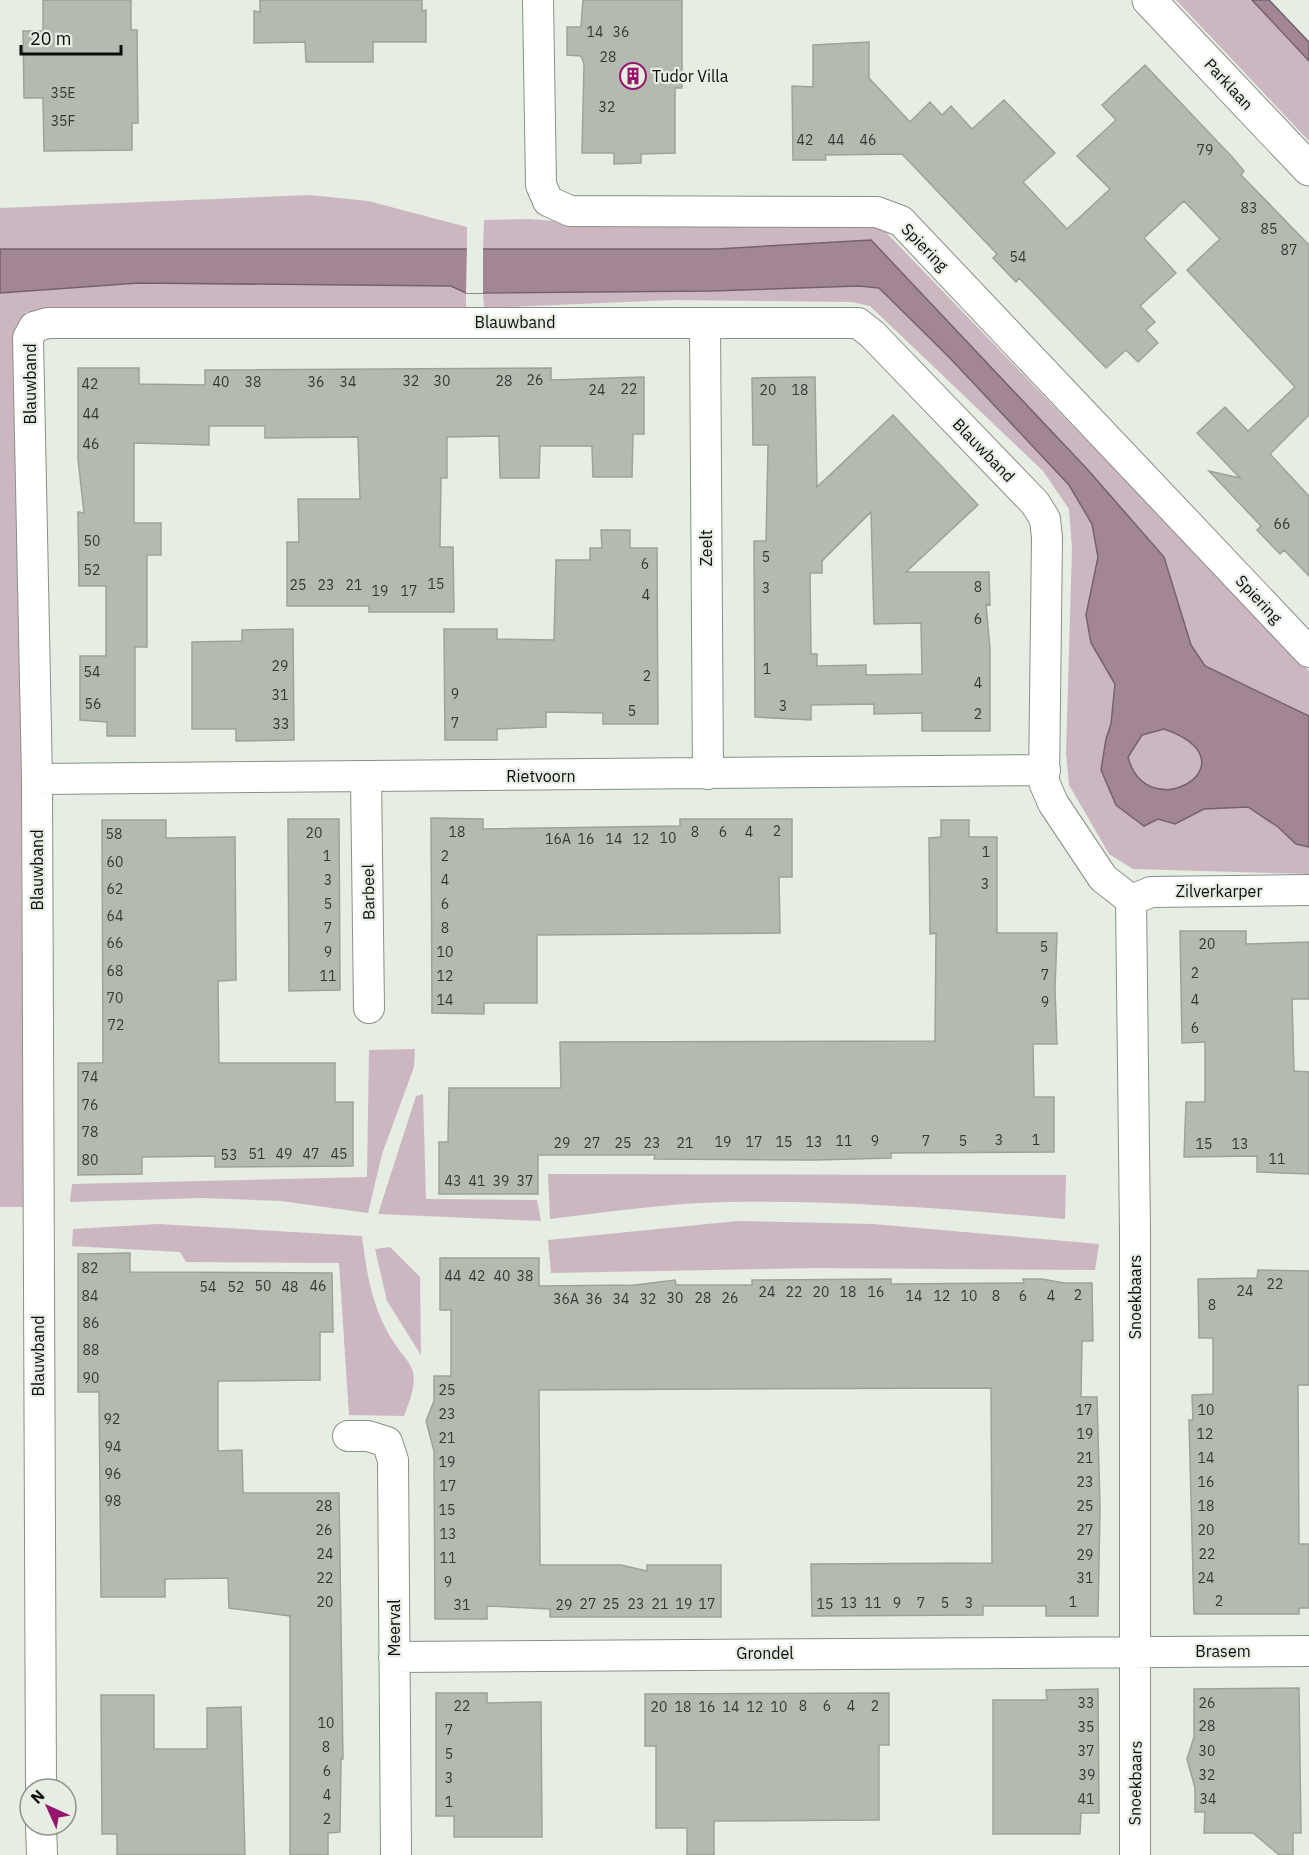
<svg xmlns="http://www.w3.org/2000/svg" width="1309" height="1855" font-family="'IBM Plex Sans',sans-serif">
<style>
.green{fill:#ccb6c1}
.water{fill:#a38695;stroke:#75626b;stroke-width:1.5;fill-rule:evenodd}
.pier{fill:#e6ede2}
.building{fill:#b3baaf;stroke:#9ca398;stroke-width:1.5;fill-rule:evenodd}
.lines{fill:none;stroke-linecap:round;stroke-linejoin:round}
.street-casing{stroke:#899086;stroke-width:32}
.secondary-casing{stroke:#899086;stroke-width:35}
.street{stroke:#fff;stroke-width:30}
.secondary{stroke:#fff;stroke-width:33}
.labels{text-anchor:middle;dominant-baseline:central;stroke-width:4.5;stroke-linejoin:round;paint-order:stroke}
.number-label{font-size:14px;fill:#353833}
.poi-label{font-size:16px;fill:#0b0d0a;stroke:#e6ede2;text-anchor:start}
.street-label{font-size:16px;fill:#0b0d0a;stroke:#e6ede2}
</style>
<rect width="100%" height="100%" fill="#e6ede2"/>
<path class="green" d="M1176,0H1252L1309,61V141Z
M310,195L368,201L467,227V249H0V208Z
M529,219L566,222L877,223L1309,671V716L1205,666L1191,645L1164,557L1088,470L871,240L717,249H483L484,220Z
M139,283L451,286L466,293V309H175L26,312L19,321L23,1207H0V293Z
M859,286L879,288L948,356L1069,485L1092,524L1098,557L1086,615L1091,643L1115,684L1111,724L1106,739L1101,770L1158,819L1176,824L1204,809L1248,807L1278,827L1296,844L1309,847V874L1133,869L1109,854L1069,785L1066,753L1072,549L1069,509L1043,471L870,306L852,302L673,300L484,308L483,293L711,291Z
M1164,729C1259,762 1147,831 1128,757L1142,735Z
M415,1049L414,1067L382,1154L368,1213L281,1201L202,1198L70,1202L72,1184L367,1177L369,1050Z
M423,1094L426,1199L537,1200L541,1221L378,1214L416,1096Z
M548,1174L1066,1175L1065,1219C953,1209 841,1200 728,1202C668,1203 609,1212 550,1219Z
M737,1221L873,1224L1099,1244L1095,1270L816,1268L551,1273L548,1240Z
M158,1224L362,1236C366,1268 370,1296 384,1325C405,1370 427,1358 404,1416L349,1415L339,1263L186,1262L180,1252L72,1246L73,1229Z
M390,1247L420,1277L421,1355L387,1301L375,1249Z"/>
<path class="water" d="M1252,0H1269L1309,42V61Z
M871,240L1088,470L1164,557L1191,645L1205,666L1309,716V847L1296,844L1278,827L1248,807L1204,809L1175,824L1158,819L1144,826L1116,805L1101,770L1106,739L1111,724L1115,684L1091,643L1086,615L1098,557L1092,524L1069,485L948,356L879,288L859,286L711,291L475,293H466L451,286L139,283L0,293V249H717ZM1164,729C1259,762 1147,830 1128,757L1142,735Z"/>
<path class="pier" d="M467,246H483V293H466Z"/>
<path class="building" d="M43,0H131V30H137L138,123H132V150L44,151L43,98H24L23,31H43Z
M260,0H422V11L426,10V42H373V62H306L305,42L254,43V11L260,12Z
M583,0H682V88H675V153L641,154V163L614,164V153H582L584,64L581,56L567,55V27H581Z
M869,42V78L910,122L930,102L942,115L951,106L972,129L1004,100L1055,153L1023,182L1067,229L1110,189L1077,156L1116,120L1102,105L1145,65L1233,158L1244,171L1241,175L1309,245V415L1270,454L1309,496V576L1284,550L1280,554L1257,530L1261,526L1209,471L1240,478L1197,433L1225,407L1248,431L1295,387L1187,270L1220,239L1184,201L1144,238L1176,273L1140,306L1155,322L1146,330L1158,343L1138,362L1126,350L1106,368L1019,278L1016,282L993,258L997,254L902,154L825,155L826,160H793L792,86L813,87V45Z
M78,368H139V384L205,385V370L551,368V380L644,377V434H633L632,477H593L592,446H540L539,478H500L499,436L447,437V478H441L440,547H453L454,612H369V606H287V542H299L298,499H360L358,437L265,438V426H209V445L134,443V523H161V555H147V647H135V736H107V722L80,720V656H106V586H79L78,512L84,513L78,459Z
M815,377L817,487L893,415L978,505L906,572H989L990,605L986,604L990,649V731H922V713L874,714V704L811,705V720L755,717L754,541H766L768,445H753L752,378ZM871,512L874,624L921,623L922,674L866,675V665L817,666V654H811L810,573H822V561Z
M601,530H630V548H657L658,724H603V713L546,712V727L497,729V740H445L444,629H497V639L554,640L556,560H590V548H602Z
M293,629L294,740L236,741V729H192V642L242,641V630Z
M431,818L483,819V829L680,826V819H792V877H779L780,933L537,935V1003H484V1014L432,1013Z
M288,819H339L340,990L289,991Z
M102,820H166V838L235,837L236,980L218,981L219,1063H335V1102H353V1166L215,1167V1156L142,1157V1174L78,1175V1063H103Z
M941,820H969V837H997V933H1057L1055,989L1057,1044H1033L1034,1097H1054V1152L891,1153V1158L816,1160L654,1159L655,1155H538V1194H439V1142H448L449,1088H561L560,1042L935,1041L936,933L930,934L929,838L941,837Z
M1180,931H1246V944L1309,942V999H1292L1294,1071L1309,1072V1174L1257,1172V1156L1184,1157L1186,1102H1205V1042L1182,1043Z
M130,1253V1272L332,1273L333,1332H320V1380L218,1381V1451L242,1450L243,1493H339L343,1759H341L340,1832L328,1833V1855H290V1616L229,1608L228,1578L165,1579V1597H101L99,1392H78V1254Z
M440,1258H539V1286L635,1285L675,1280L676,1285H752V1280L891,1279V1284L1024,1283L1023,1279H1042L1064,1283H1092L1093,1341H1082L1081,1397H1097L1100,1507L1098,1616H1046V1606H983V1615L812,1616L811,1564L992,1563L991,1388L717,1389L539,1390L540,1565H621L647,1571V1565H721V1617H550V1609L487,1606V1619H435L434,1451L426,1421L434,1401V1376H451V1310H440Z
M1258,1270L1309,1271V1385H1298L1299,1544H1309V1608H1299V1614H1194L1189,1420H1193L1192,1395L1213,1394V1338H1199L1198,1279L1257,1278Z
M1299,1688L1301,1833H1293V1855H1279L1253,1833H1204L1205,1812H1195V1788L1187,1759L1194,1737V1689Z
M1098,1689L1099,1813H1081L1080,1834H993V1700H1047L1046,1690Z
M436,1693H487V1703L541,1702L542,1837H454V1816H436Z
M889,1693V1745H879V1820L714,1821V1855H687V1828H656V1746H645V1694Z
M101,1695H154V1749H207V1708L241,1707L245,1855H117V1834H102Z"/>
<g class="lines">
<defs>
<path id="street" d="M538,0L541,185L548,201L570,211L877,212L901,221L1309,652
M705,323L708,774
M366,776L369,1008
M37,779L1045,770
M1131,900L1135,1231V1855
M1131,900L1151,892L1309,890
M348,1436H368L387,1442L393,1460L396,1855
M394,1657L1309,1651
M41,1789L37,779L28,338L34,327L48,323H858L872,334L1035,503L1045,519L1047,538L1044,782L1053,803L1103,878L1131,900
M41,1825L42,1855"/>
<path id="secondary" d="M1149,0L1309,169"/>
</defs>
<use href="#street" class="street-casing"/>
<use href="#secondary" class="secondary-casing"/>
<use href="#street" class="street"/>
<use href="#secondary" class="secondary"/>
</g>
<defs>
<symbol id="building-ring" viewBox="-11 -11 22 22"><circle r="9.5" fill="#e6ede2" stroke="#97166d" stroke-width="1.5"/><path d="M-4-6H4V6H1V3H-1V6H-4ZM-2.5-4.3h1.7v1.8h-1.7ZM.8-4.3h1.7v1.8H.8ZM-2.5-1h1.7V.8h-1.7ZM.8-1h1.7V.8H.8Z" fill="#97166d"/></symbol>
</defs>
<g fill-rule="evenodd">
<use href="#building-ring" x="618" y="61" width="30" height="30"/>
</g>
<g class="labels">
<g class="number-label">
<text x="595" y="32">14</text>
<text x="621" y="32">36</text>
<text x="608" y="57">28</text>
<text x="63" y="93">35E</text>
<text x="607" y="107">32</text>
<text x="63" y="121">35F</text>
<text x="805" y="140">42</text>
<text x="836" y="140">44</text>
<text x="868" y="140">46</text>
<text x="1205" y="150">79</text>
<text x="1249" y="208">83</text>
<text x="1269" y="229">85</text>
<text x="1289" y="250">87</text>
<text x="1018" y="257">54</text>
<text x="535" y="380">26</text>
<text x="411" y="381">32</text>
<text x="442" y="381">30</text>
<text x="504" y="381">28</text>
<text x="221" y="382">40</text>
<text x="253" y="382">38</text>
<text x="316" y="382">36</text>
<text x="348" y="382">34</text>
<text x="90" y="384">42</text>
<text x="629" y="389">22</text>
<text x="597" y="390">24</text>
<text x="768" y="390">20</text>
<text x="800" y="390">18</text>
<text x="91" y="414">44</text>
<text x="91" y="444">46</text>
<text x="1282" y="524">66</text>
<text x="92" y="541">50</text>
<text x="766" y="557">5</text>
<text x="645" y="564">6</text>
<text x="92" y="570">52</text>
<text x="436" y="584">15</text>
<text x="298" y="585">25</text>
<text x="326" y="585">23</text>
<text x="354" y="585">21</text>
<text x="978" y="587">8</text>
<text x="766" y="588">3</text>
<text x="380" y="591">19</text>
<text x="409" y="591">17</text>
<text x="646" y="595">4</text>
<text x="978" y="619">6</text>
<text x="280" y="666">29</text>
<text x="767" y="669">1</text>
<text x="92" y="672">54</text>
<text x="647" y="676">2</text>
<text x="978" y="683">4</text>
<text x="455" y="694">9</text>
<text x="280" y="695">31</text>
<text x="93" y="704">56</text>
<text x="783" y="706">3</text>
<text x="632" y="711">5</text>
<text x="978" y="714">2</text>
<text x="455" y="723">7</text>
<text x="281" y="724">33</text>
<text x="777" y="831">2</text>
<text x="457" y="832">18</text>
<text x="695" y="832">8</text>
<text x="723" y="832">6</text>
<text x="749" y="832">4</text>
<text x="314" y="833">20</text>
<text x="114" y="834">58</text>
<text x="668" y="838">10</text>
<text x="558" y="839">16A</text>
<text x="586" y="839">16</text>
<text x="614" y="839">14</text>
<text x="641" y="839">12</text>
<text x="986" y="852">1</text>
<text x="327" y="856">1</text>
<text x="445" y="856">2</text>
<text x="115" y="862">60</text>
<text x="328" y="880">3</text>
<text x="445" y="880">4</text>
<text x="985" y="884">3</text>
<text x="115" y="889">62</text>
<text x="328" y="904">5</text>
<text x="445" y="904">6</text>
<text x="115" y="916">64</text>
<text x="328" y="928">7</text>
<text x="445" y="928">8</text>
<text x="115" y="943">66</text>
<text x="1207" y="944">20</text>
<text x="1044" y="947">5</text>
<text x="328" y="952">9</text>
<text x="445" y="952">10</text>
<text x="115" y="971">68</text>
<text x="1195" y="973">2</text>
<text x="1045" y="975">7</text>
<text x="328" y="976">11</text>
<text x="445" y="976">12</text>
<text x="115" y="998">70</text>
<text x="445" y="1000">14</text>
<text x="1195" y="1000">4</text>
<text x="1045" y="1002">9</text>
<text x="116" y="1025">72</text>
<text x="1195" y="1028">6</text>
<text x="90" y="1077">74</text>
<text x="90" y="1105">76</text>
<text x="90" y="1132">78</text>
<text x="999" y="1140">3</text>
<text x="1036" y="1140">1</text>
<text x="844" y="1141">11</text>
<text x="875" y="1141">9</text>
<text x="926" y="1141">7</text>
<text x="963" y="1141">5</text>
<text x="723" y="1142">19</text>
<text x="754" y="1142">17</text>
<text x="784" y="1142">15</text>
<text x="814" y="1142">13</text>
<text x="562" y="1143">29</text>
<text x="592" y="1143">27</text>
<text x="623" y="1143">25</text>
<text x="652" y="1143">23</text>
<text x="685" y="1143">21</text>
<text x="1204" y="1144">15</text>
<text x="1240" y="1144">13</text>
<text x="257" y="1154">51</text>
<text x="284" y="1154">49</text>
<text x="311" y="1154">47</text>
<text x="339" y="1154">45</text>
<text x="229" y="1155">53</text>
<text x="1277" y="1159">11</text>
<text x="90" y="1160">80</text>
<text x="453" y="1181">43</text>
<text x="477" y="1181">41</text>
<text x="501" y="1181">39</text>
<text x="525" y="1181">37</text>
<text x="90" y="1268">82</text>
<text x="453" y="1276">44</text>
<text x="477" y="1276">42</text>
<text x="502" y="1276">40</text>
<text x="525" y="1276">38</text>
<text x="1275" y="1284">22</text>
<text x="263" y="1286">50</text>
<text x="318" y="1286">46</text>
<text x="208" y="1287">54</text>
<text x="236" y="1287">52</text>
<text x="290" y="1287">48</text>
<text x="1245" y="1291">24</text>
<text x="767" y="1292">24</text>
<text x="794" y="1292">22</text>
<text x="821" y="1292">20</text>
<text x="848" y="1292">18</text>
<text x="876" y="1292">16</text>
<text x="1078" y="1295">2</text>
<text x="90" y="1296">84</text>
<text x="914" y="1296">14</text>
<text x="942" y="1296">12</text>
<text x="969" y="1296">10</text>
<text x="996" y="1296">8</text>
<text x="1023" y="1296">6</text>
<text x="1051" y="1296">4</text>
<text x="675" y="1298">30</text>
<text x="703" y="1298">28</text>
<text x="730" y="1298">26</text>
<text x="566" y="1299">36A</text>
<text x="594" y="1299">36</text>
<text x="621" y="1299">34</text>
<text x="648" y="1299">32</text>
<text x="1212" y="1305">8</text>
<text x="91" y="1323">86</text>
<text x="91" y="1350">88</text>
<text x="91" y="1378">90</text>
<text x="447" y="1390">25</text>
<text x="1084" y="1410">17</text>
<text x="1206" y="1410">10</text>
<text x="447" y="1414">23</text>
<text x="112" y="1419">92</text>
<text x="1085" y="1434">19</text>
<text x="1205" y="1434">12</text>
<text x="447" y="1438">21</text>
<text x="113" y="1447">94</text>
<text x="1085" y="1458">21</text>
<text x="1206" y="1458">14</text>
<text x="447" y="1462">19</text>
<text x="113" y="1474">96</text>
<text x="1085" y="1482">23</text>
<text x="1206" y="1482">16</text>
<text x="448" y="1486">17</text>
<text x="113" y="1501">98</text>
<text x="324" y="1506">28</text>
<text x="1085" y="1506">25</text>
<text x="1206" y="1506">18</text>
<text x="447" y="1510">15</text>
<text x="324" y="1530">26</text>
<text x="1085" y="1530">27</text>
<text x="1206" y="1530">20</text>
<text x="448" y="1534">13</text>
<text x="325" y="1554">24</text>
<text x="1207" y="1554">22</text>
<text x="1085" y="1555">29</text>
<text x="448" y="1558">11</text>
<text x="325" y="1578">22</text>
<text x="1085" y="1578">31</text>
<text x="1206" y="1578">24</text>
<text x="448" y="1582">9</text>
<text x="1219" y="1601">2</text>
<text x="325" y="1602">20</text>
<text x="1073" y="1602">1</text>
<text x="849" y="1603">13</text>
<text x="873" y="1603">11</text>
<text x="897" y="1603">9</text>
<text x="921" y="1603">7</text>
<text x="945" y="1603">5</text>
<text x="969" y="1603">3</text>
<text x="588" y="1604">27</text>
<text x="611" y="1604">25</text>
<text x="636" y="1604">23</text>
<text x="660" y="1604">21</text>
<text x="684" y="1604">19</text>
<text x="707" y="1604">17</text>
<text x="825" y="1604">15</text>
<text x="462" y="1605">31</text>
<text x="564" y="1605">29</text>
<text x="1086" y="1703">33</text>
<text x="1207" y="1703">26</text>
<text x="462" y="1706">22</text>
<text x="803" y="1706">8</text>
<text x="827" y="1706">6</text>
<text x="851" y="1706">4</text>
<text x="875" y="1706">2</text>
<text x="659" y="1707">20</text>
<text x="683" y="1707">18</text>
<text x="707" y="1707">16</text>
<text x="731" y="1707">14</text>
<text x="755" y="1707">12</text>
<text x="779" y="1707">10</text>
<text x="326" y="1723">10</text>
<text x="1207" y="1726">28</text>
<text x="1086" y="1727">35</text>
<text x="449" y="1730">7</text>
<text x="326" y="1747">8</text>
<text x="1086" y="1751">37</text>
<text x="1207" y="1751">30</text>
<text x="449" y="1754">5</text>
<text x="327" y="1771">6</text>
<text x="1087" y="1775">39</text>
<text x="1207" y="1775">32</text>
<text x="449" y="1778">3</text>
<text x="327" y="1795">4</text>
<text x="1086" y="1799">41</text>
<text x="1208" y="1799">34</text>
<text x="449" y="1802">1</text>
<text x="327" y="1819">2</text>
</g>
<g class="poi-label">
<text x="652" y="76">Tudor Villa</text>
</g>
<g class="street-label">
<text transform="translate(1229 84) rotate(47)">Parklaan</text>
<text transform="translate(925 247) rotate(46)">Spiering</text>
<text x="515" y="322">Blauwband</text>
<text transform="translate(30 384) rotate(-90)">Blauwband</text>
<text transform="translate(984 450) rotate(46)">Blauwband</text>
<text transform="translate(706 548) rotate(-90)">Zeelt</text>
<text transform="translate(1259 599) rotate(47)">Spiering</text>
<text x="541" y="776">Rietvoorn</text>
<text transform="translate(37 870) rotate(-90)">Blauwband</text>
<text x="1219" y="891">Zilverkarper</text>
<text transform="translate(368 892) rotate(-91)">Barbeel</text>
<text transform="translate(1135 1297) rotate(-90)">Snoekbaars</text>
<text transform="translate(38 1356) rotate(-90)">Blauwband</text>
<text transform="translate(394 1628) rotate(-90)">Meerval</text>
<text x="1223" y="1651">Brasem</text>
<text x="765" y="1653">Grondel</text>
<text transform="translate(1135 1783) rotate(-89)">Snoekbaars</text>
</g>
</g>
<g transform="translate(48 1807) rotate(315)"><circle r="28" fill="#e6ede2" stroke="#8e938c" stroke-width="1.5"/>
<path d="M0-4.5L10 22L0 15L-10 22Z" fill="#97166d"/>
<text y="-9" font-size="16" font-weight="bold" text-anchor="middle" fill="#0b0d0a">N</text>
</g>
<path d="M21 45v9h100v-9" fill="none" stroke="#0b0d0a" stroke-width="3"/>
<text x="30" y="45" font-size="18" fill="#0b0d0a" stroke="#e6ede2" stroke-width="4.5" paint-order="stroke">20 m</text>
</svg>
